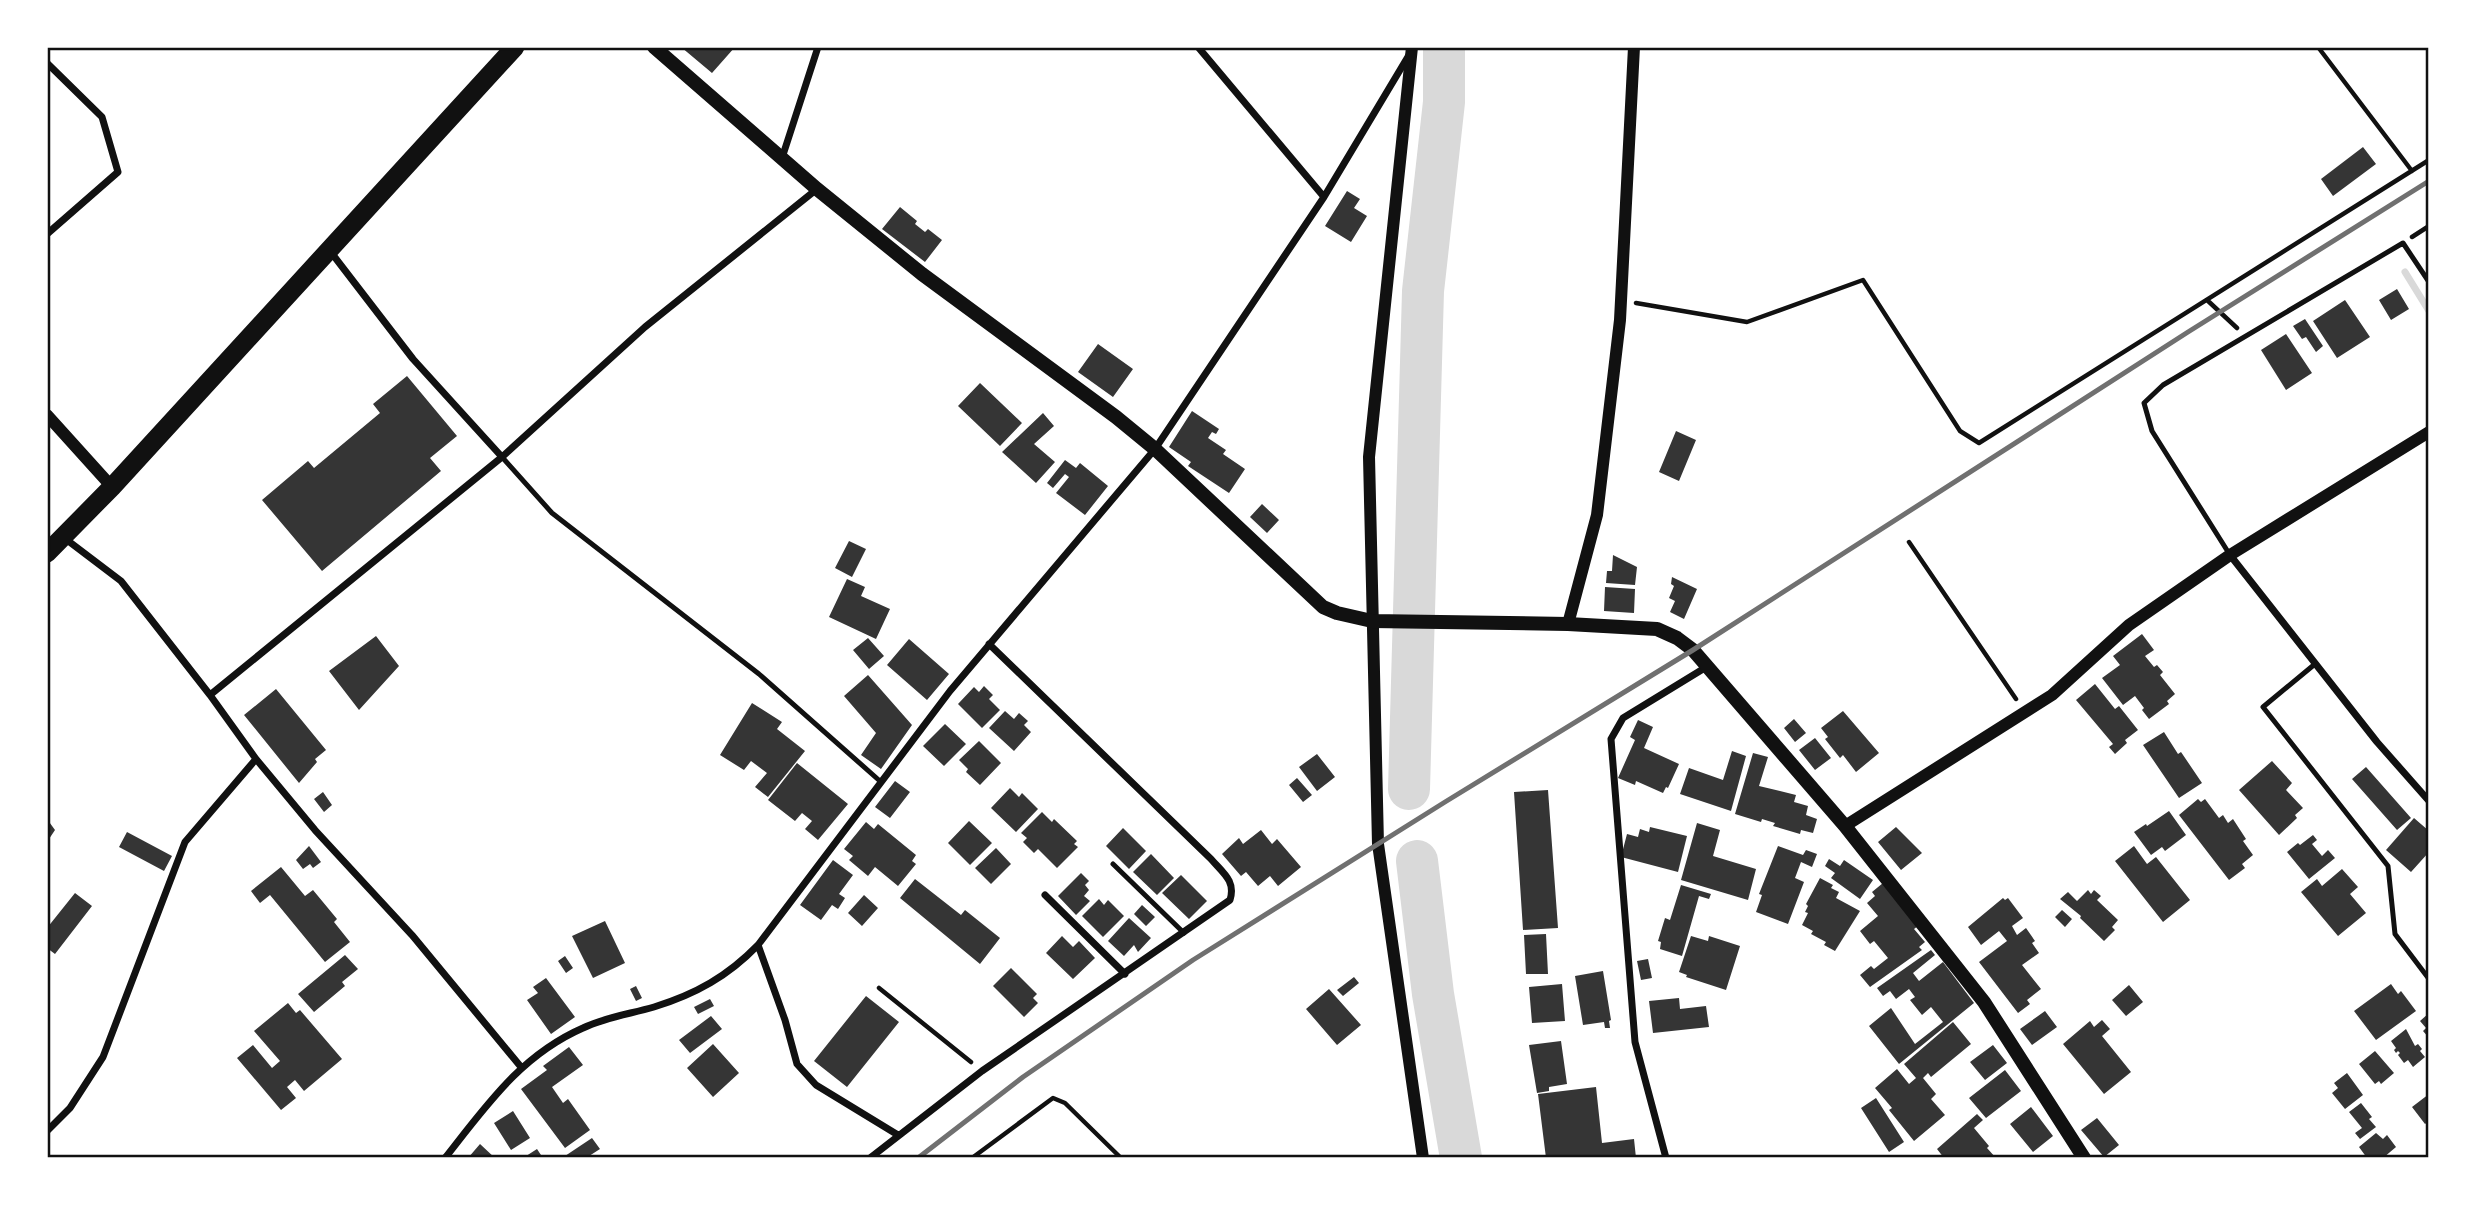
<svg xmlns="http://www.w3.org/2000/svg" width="2476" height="1205" font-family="'Times New Roman',serif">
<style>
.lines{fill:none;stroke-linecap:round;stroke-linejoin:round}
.stream{stroke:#d9d9d9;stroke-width:7}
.river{stroke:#d9d9d9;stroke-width:42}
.building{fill:#353535}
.path{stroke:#111;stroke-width:4.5}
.service{stroke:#111;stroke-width:5}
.minor{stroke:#111;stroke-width:7}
.tertiary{stroke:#111;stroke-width:12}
.secondary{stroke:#111;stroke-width:14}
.trunk{stroke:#111;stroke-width:19}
.rail{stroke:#707070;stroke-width:5}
.neatline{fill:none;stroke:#111;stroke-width:2.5}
</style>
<rect width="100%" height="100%" fill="#fff"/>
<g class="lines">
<path class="stream" d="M2405,272L2429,311"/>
<path class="river" d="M1409,789L1423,291L1444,102V47
M1417,861L1433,994L1461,1158"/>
</g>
<path class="building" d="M681,47H735L712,73Z
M2363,147L2376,164L2333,196L2321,179Z
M1347,191L1360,199L1354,208L1367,216L1351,242L1325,226Z
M900,207L917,221L915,224L925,232L928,229L942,240L925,262L882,229Z
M2397,289L2409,309L2391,320L2379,300Z
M2345,300L2370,337L2337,358L2313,321Z
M2305,319L2323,346L2316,352L2306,337L2302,339L2293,326Z
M2286,334L2312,373L2286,390L2261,350Z
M1098,344L1133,369L1113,397L1078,372Z
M407,376L457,436L430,458L441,471L322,571L262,500L308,461L314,468L380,413L373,404Z
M980,383L1022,423L1000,446L958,406Z
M1192,411L1219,429L1216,434L1212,432L1208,438L1226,450L1223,454L1245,469L1229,493L1188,466L1191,462L1169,447Z
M1043,413L1054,426L1034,444L1055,462L1036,483L1002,452Z
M1676,431L1696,440L1679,481L1659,472Z
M1065,460L1076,468L1080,463L1108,486L1085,515L1056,493L1069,477L1065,474L1053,488L1047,483Z
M1262,504L1279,520L1267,533L1250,517Z
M849,541L866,549L852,577L835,568Z
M1613,555L1637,567L1635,585L1606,583L1607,571H1612Z
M1672,577L1697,589L1684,619L1670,612L1675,601L1669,598L1674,586L1671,584Z
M847,579L865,587L861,596L890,609L876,639L829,617Z
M1605,587L1635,589L1634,613L1604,611Z
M2142,634L2154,650L2145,656L2154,667L2157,665L2163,672L2160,675L2175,694L2167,701L2169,704L2149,719L2142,710L2144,708L2135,696L2123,705L2102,678L2120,665L2113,656Z
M376,636L399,666L359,710L329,671Z
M868,638L884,656L869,669L853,650Z
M909,639L949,674L927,700L887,665Z
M868,675L912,725L881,769L861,755L876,733L844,696Z
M2095,684L2115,709L2119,706L2138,730L2125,740L2127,743L2115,754L2109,747L2113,744L2076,700Z
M984,686L993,695L989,699L1000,710L982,728L958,704L974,687L979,692Z
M276,689L326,750L315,759L317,762L299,783L244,715Z
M752,703L782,722L777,729L805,751L768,797L755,787L767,773L751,761L744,770L720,755Z
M1005,711L1014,719L1019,713L1028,721L1024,725L1031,732L1014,751L989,728Z
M1843,711L1879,753L1856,772L1843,755L1840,758L1825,739L1828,737L1821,728Z
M1794,719L1806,733L1795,742L1784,728Z
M1638,720L1653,727L1644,748L1679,764L1668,788L1666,787L1663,793L1636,781L1635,785L1618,778L1635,740L1630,737Z
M945,724L966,744L944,766L923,746Z
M2164,732L2178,754L2181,752L2202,783L2179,798L2143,745Z
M1815,738L1831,758L1815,770L1799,750Z
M979,741L1001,763L980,785L966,772L968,769L959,760Z
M1732,751L1746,756L1731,811L1680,794L1689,768L1723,780Z
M1753,753L1768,757L1759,786L1796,795L1794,802L1808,806L1806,815L1817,819L1813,833L1801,830L1800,834L1773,826L1775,823L1762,819L1761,822L1735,814Z
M1317,754L1335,777L1317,791L1299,767Z
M2272,761L2292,783L2286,790L2303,808L2295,815L2297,818L2279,835L2239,790Z
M797,763L848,804L818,840L805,829L812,821L802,813L795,821L768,800Z
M2366,767L2411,818L2397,830L2352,779Z
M1297,778L1312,795L1303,802L1289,785Z
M895,781L910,792L890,818L875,807Z
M1010,788L1019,797L1022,793L1038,809L1016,832L991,808Z
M1548,790L1558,928L1523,930L1514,792Z
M323,792L332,805L324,812L314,799Z
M2198,799L2201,802L2205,799L2219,818L2223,815L2228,823L2233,819L2246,839L2243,841L2253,855L2242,864L2245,868L2229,880L2179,815Z
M2169,811L2186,835L2165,851L2162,847L2151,855L2134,832L2146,824L2147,826Z
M1042,812L1052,822L1054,819L1077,841L1074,844L1078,847L1057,868L1038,849L1034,853L1023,842L1027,838L1021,833Z
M2414,818L2429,831V852L2411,872L2386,850Z
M47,819L55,830L47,842Z
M969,821L992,843L970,865L948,843Z
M866,822L874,829L878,824L916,855L912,861L916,864L898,886L875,867L868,876L849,860L853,856L844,849Z
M1697,823L1720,830L1713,856L1756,869L1748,900L1681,880Z
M1650,827L1687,836L1678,872L1621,857L1627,834L1638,837L1640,829L1649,832Z
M1896,827L1922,853L1901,870L1878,842Z
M1123,828L1146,851L1129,869L1106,846Z
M1261,830L1272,844L1277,839L1301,867L1278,886L1270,876L1258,886L1246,872L1241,876L1222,854L1239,838L1243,844Z
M127,832L172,856L164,871L119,847Z
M2313,835L2317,840L2312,844L2322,856L2328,850L2335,858L2309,879L2287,852L2298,843L2300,845Z
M309,846L321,862L313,868L310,864L303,869L296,860Z
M1778,846L1803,855L1806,850L1817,854L1812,867L1801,862L1795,878L1804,882L1788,924L1756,912L1762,895L1759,894Z
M2134,846L2147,864L2156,857L2190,900L2163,922L2115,861Z
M996,848L1011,864L991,884L975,868Z
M1151,854L1174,878L1157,895L1133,872Z
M1829,859L1840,866L1844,860L1873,880L1860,899L1831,878L1835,873L1825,866Z
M833,860L853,875L839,894L845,898L838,909L832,905L821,920L800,905Z
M281,867L305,896L313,890L337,919L334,922L350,942L325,962L270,895L260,903L251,891Z
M2342,869L2358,887L2350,894L2366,913L2338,936L2301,892L2317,879L2322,886Z
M1081,873L1089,881L1085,885L1089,890L1084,896L1090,901L1076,915L1058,896Z
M1181,875L1207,901L1189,919L1162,893Z
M1820,878L1833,885L1831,888L1839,892L1836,898L1860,911L1835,951L1824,945L1826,942L1811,934L1813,931L1802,925L1808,913L1805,912L1808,906L1806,904Z
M915,879L961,915L965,910L1000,938L980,964L900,898Z
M1883,883L1918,926L1914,929L1925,942L1919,947L1922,950L1870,987L1860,975L1871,966L1874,969L1888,958L1874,941L1870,944L1860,931L1878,916L1867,903L1875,896L1872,892Z
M1681,885L1711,894L1709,899L1699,896L1682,956L1660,949L1661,942L1658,941L1665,918L1670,920Z
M2088,890L2091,894L2094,890L2101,896L2097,900L2118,920L2112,927L2115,930L2104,941L2080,918L2081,916L2060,899L2068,892L2077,901Z
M75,893L92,906L55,954L47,948V928Z
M864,895L878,908L862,926L848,913Z
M2003,898L2005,900L2008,898L2023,918L2012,926L2017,935L2026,928L2035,941L2032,943L2039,953L2022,965L2041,989L2027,1000L2030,1004L2018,1013L1979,962L2007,941L1999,931L1981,945L1968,927Z
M1099,899L1104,905L1108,900L1124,916L1103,937L1082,916Z
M1142,905L1155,917L1146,926L1134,914Z
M2062,910L2072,919L2065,927L2055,917Z
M1129,918L1151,938L1138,952L1134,945L1124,956L1108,941Z
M605,921L625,963L593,978L572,936Z
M1546,934L1548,974H1526L1524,935Z
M1062,936L1073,947L1079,941L1095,958L1073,979L1046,953Z
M1691,936L1708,941L1709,936L1740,946L1726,990L1686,977L1687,975L1679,972Z
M1931,950L1935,955L1913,973L1919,981L1943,962L1974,1003L1899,1064L1869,1026L1891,1008L1915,1044L1943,1022L1931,1007L1922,1015L1910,1000L1915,997L1909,989L1896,999L1890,991L1883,996L1877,988Z
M345,955L358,969L342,982L345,986L314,1012L298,994Z
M565,956L573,968L566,973L558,961Z
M1648,959L1652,978L1641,980L1637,961Z
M1011,968L1037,994L1033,998L1038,1003L1024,1017L993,986Z
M1603,971L1611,1020L1609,1021L1610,1028H1605L1604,1022L1583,1025L1575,976Z
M1354,977L1359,983L1343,996L1337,990Z
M546,978L575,1017L551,1034L527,1000L538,993L533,987Z
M1562,984L1565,1021L1532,1023L1529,987Z
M2391,984L2398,994L2401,991L2416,1011L2376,1040L2354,1011Z
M2129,985L2143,1002L2126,1016L2112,1000Z
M636,986L642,998L636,1001L630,989Z
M1329,989L1361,1025L1337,1045L1306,1009Z
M866,996L899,1022L847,1087L814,1061Z
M1679,998L1680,1009L1706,1006L1709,1027L1653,1033L1649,1001Z
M710,999L714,1006L698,1014L694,1007Z
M288,1003L296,1013L300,1010L342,1059L304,1091L295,1080L287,1087L296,1098L281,1110L237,1058L253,1045L272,1068L280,1061L254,1031Z
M2045,1011L2057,1027L2032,1045L2020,1029Z
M2429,1013V1038L2423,1031L2426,1028L2420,1021Z
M711,1016L722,1029L690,1053L679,1040Z
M2102,1020L2110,1029L2102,1036L2131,1072L2104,1094L2063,1044L2090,1021L2094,1027Z
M1953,1022L1971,1044L1931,1077L1928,1073L1923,1078L1936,1094L1931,1099L1945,1115L1914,1141L1889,1110L1892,1108L1875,1088L1897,1069L1909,1084L1916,1078L1904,1064Z
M2406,1029L2415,1046L2418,1044L2422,1049L2420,1051L2425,1057L2413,1067L2408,1060L2404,1063L2398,1055L2400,1053L2398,1051L2396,1053L2394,1050L2396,1048L2391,1041Z
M1561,1041L1567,1084L1549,1087V1091L1537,1093L1529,1045Z
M713,1044L739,1073L713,1097L687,1068Z
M1993,1045L2007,1063L1985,1080L1970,1062Z
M569,1047L583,1065L552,1087L563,1103L568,1099L590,1130L565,1148L521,1089L547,1070L543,1066Z
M2375,1051L2394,1073L2381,1084L2379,1081L2375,1084L2359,1064Z
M2005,1070L2021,1091L1986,1118L1969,1098Z
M2347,1073L2363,1095L2345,1109L2332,1093L2338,1088L2334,1083Z
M1596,1087L1602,1143L1634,1139L1636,1158H1546L1538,1094Z
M2429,1094V1121L2425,1124L2412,1107Z
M1876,1098L1904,1142L1889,1152L1861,1108Z
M2361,1103L2372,1117L2369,1119L2376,1127L2360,1139L2355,1133L2362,1128L2349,1112Z
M2031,1107L2053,1136L2033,1152L2010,1124Z
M513,1111L530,1138L511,1150L494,1123Z
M1977,1114L1983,1120L1974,1128L1989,1146L1987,1148L1996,1158H1944L1937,1149Z
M2097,1118L2119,1145L2104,1157L2081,1130Z
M2376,1133L2383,1139L2387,1135L2396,1147L2383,1158H2367L2359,1147Z
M592,1138L600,1149L586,1158H562Z
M480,1144L495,1158H468Z
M537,1149L543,1158H523Z"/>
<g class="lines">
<path class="path" d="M2318,47L2412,171
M2412,237L2429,226
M2207,300L2237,328
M1636,303L1747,322L1863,280L1960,431L1979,443L2429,160
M1909,542L2016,699
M879,988L971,1062
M972,1158L1053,1098L1065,1103L1121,1158"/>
<path class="service" d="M502,457L552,513L759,674L881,782
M2230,555L2152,431L2144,403L2163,385L2403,243L2429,282
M2315,664L2263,707L2388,866L2395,934L2429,979
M1113,864L1184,933"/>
<path class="minor" d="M1198,47L1324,197L1409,55
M47,63L102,117L118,172L47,234
M782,158L818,47
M330,251L413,359L502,457
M63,537L121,581L210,695L256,759L315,830L412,935L521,1067
M2230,555L2377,742L2429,801
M210,695L502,457L645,327L817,189
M1045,895L1125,974
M758,945L785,1020L797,1064L816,1085L898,1135
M47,1131L70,1108L103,1057L185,842L256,759
M445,1158C486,1106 521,1055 583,1028C606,1017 630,1014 654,1007C696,994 728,976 758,945L950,691L1155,449L1324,197
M870,1158L982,1071L1230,900C1236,881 1223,873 1211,859L989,644
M1666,1158L1635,1042L1611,739L1623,718L1708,666"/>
<path class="tertiary" d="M1412,47L1369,457L1378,844L1423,1158
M47,415L112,487
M1568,624L1597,515L1620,320L1634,47
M1845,826L2052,695L2129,625L2230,555L2429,432"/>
<path class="secondary" d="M654,47L817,189L922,274L1116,417L1155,449L1323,607L1337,613L1372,621L1568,624L1657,629L1677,638L1693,650L1845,826L1984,1002L2084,1158"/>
<path class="trunk" d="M47,553L112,487L515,47"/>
<path class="rail" d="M918,1158L1023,1077L1193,960L1445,802L1693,650L2188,332L2429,181"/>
</g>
<rect width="2476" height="1205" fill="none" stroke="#ffffff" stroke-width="98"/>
<rect x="49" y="49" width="2378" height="1107" class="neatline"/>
</svg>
